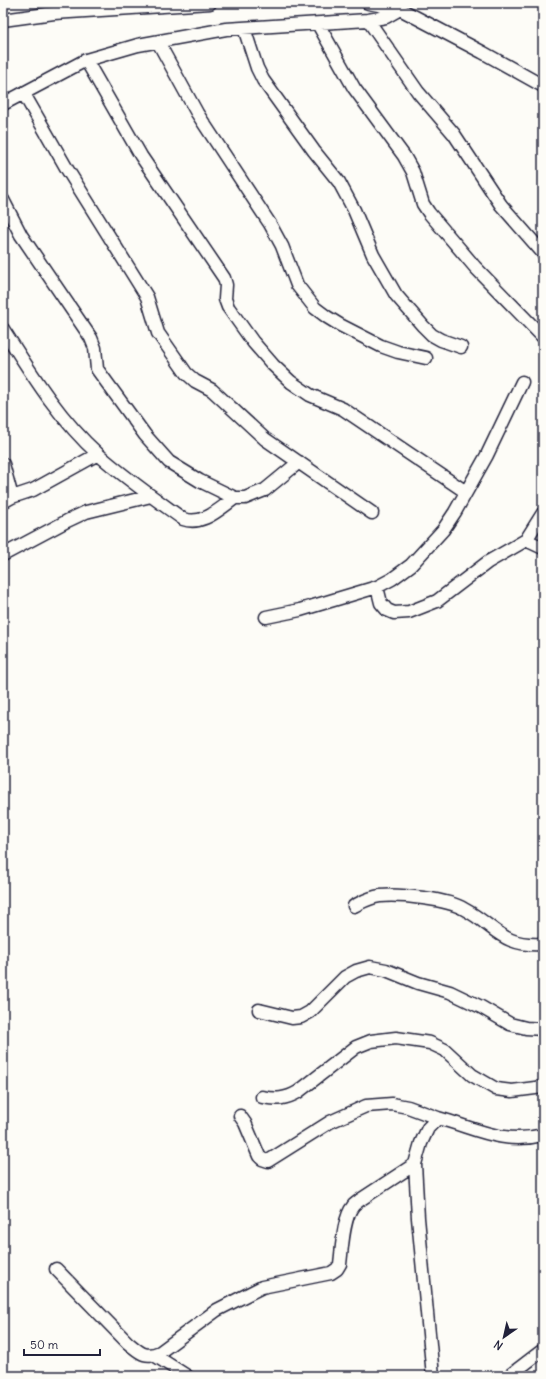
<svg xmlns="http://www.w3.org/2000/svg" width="546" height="1379" font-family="Delius,sans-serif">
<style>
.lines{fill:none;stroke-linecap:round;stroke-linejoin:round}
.minor-casing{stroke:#22223b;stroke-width:15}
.minor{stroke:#fdfcf7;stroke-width:12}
</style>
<rect width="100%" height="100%" fill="#fdfcf7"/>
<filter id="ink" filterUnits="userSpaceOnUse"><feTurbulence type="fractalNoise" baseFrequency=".025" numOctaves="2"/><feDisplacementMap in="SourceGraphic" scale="8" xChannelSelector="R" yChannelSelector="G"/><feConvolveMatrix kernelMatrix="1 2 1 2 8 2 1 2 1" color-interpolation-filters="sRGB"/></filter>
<g filter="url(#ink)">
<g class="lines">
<defs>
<path id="minor" d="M368,3L400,9L482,52L543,86
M3,20L54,13L210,3
M368,20L418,92L454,134L501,205L543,253
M318,24L354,88L404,156L413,172L423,204L429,213L475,267L543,337
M244,28L257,68L263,80L314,151L339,182L354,210L373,255L396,295L423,326L432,335L441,340L461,347
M158,42L197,113L270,224L282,246L297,285L315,308L327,317L340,325L381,346L398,352L426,358
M86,60L141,156L224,278L226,285L225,299L228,307L253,342L273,365L291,382L310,395L343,409L466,492
M24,94L67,169L147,297L158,333L186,373L195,381L212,390L265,439L372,513
M3,104L86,60L138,45L226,29L368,20L386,17L400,9
M3,200L21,235L91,338L95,348L97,369L145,435L169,462L200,481L235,498H245L265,490L299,462
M3,329C31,373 59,419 98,454C125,478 154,498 183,519C203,526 219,509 235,498
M3,464L12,497
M3,502L12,497L33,490L98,454
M526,540L543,548
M3,555L67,521L86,512L151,496
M377,587L381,603L387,610L394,613L409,612L437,601L488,562L526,540L543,513
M266,617L300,610L377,587L392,579L411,565L443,530L455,512L487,455L522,382
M354,906C362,902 370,897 380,896C399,894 448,899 464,909C496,926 501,947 543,944
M259,1010L292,1018L301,1017L310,1012L345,977L356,971L370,967L386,970L418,983L450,992L481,1007L510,1024L526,1028L543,1029
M262,1097C276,1100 286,1099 298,1092L356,1047L371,1041L396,1038L430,1043L445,1050L472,1075L496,1089L512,1091L543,1087
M240,1116L245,1123L259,1156L262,1159L268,1161L330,1122L366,1106L392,1104L408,1107L438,1118
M56,1269L128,1343C140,1352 144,1359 160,1352L217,1310L262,1287L331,1273L337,1269L340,1264C342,1249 343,1218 353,1206C354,1204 358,1202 360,1200L415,1164
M154,1355L187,1376
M433,1376L418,1218L415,1164L421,1143L428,1128L438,1118C475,1128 503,1145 543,1135
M509,1376L543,1350"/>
</defs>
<use href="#minor" class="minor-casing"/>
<use href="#minor" class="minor"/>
</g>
</g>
<rect width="546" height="1379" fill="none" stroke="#fdfcf7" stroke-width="16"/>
<rect x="8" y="8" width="530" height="1363" fill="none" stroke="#22223b" stroke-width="1.5" filter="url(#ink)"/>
<g transform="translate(504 1337) rotate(214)" stroke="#fdfcf7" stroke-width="3" paint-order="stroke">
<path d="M0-3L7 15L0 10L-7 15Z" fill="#22223b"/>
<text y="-6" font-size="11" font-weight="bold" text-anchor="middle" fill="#22223b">N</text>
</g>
<path d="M24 1349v6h76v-6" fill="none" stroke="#22223b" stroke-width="2"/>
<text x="30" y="1349" font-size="12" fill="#22223b" stroke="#fdfcf7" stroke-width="3" paint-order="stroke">50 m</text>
</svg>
